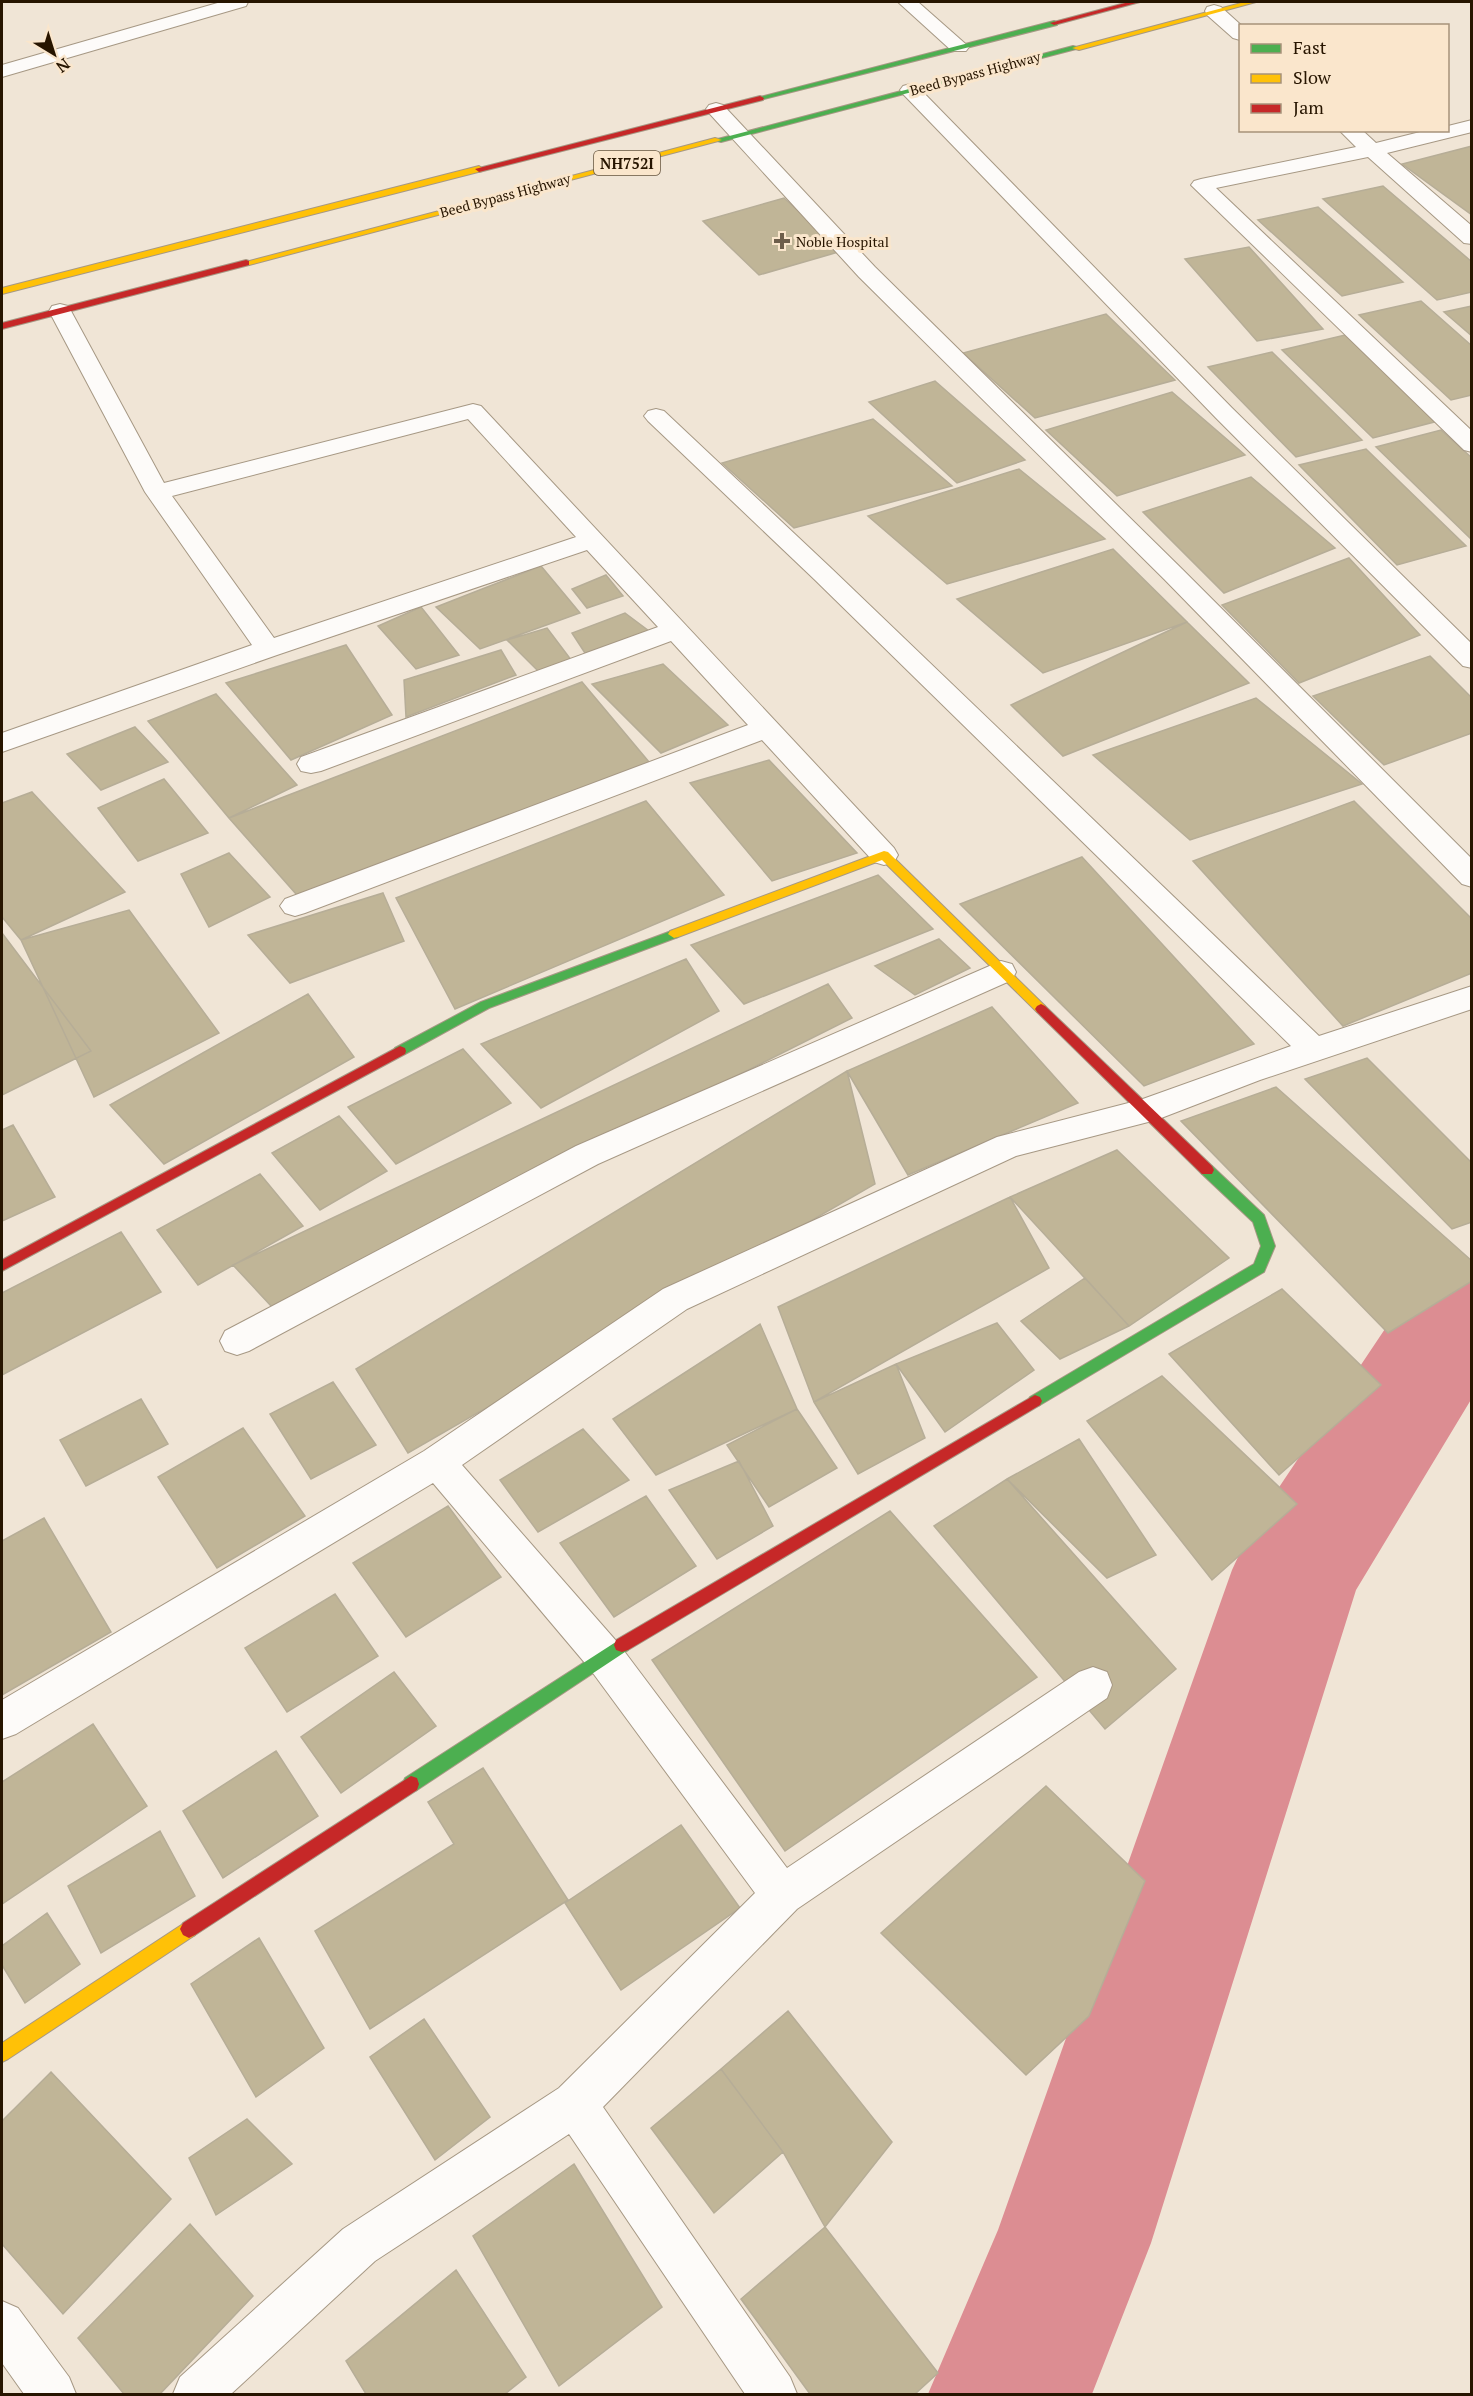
<svg xmlns="http://www.w3.org/2000/svg" width="1473" height="2396" font-family="'PT Serif',serif">
<style>
.lines{fill:none;stroke-linecap:round;stroke-linejoin:round}
.river{fill:#dc8d92;fill-rule:evenodd}
.building{fill:#c0b597;stroke:#b6ad97;stroke-width:1.5}
.street-casing{stroke:#a69884;stroke-width:2}
.fast-casing{stroke:#a69884;stroke-width:2}
.slow-casing{stroke:#a69884;stroke-width:2}
.jam-casing{stroke:#a69884;stroke-width:2}
.street{fill:#fdfbf9;fill-rule:evenodd}
.fast{fill:#4caf50;fill-rule:evenodd}
.slow{fill:#ffc107;fill-rule:evenodd}
.jam{fill:#c62828;fill-rule:evenodd}
.poi-dot{fill:#6d5e4b;stroke:#fae6cc;stroke-width:2}
.labels{text-anchor:middle;dominant-baseline:central;stroke-width:6;stroke-linejoin:round;paint-order:stroke}
.far-street-label{font-size:14px;fill:#271500;stroke:#fae6cc}
.far-poi-label{font-size:14px;fill:#271500;stroke:#fae6cc;text-anchor:start}
.shield{fill:#fae6cc;stroke:#66543d;stroke-width:1.5}
.shield-label{font-size:15px;font-weight:bold;fill:#271500}
</style>
<rect width="100%" height="100%" fill="#f0e5d6"/>
<g class="lines">
<path class="river" d="M1472,1271V1398L1356,1590L1151,2243L1092,2394H928L998,2230L1232,1570L1251,1529L1399,1308L1430,1285Z"/>
</g>
<path class="building" d="M1472,146V215L1402,164Z
M1383,186L1472,262V292L1437,300L1323,199Z
M784,198L842,251L759,275L703,221Z
M1318,207L1403,282L1342,296L1258,220Z
M1249,247L1323,329L1257,341L1185,259Z
M1421,301L1472,346V395L1451,400L1359,315Z
M1472,306V336L1444,312Z
M1106,314L1175,380L1035,418L963,353Z
M1345,335L1438,421L1373,438L1282,350Z
M1272,352L1362,440L1296,457L1208,367Z
M935,381L1025,460L957,483L869,402Z
M1172,392L1245,455L1117,496L1046,430Z
M873,419L952,486L794,528L722,463Z
M1441,430L1472,458V540L1376,447Z
M1366,449L1466,546L1397,565L1299,465Z
M1019,469L1105,539L947,584L868,516Z
M1251,477L1335,548L1224,593L1143,512Z
M1113,549L1187,622L1043,673L957,599Z
M1349,558L1420,635L1299,683L1222,605Z
M541,566L580,613L480,649L436,607Z
M606,575L623,596L587,608L572,589Z
M421,607L459,655L416,669L378,626Z
M625,613L649,631L585,653L572,633Z
M1187,622L1249,683L1063,756L1011,705Z
M547,628L572,661L539,672L507,640Z
M346,645L392,715L291,760L226,683Z
M501,650L516,675L406,717L404,680Z
M1430,656L1472,698V733L1384,765L1313,696Z
M663,664L728,725L661,753L592,684Z
M582,682L649,762L297,895L229,818Z
M216,694L297,785L229,818L148,721Z
M1256,698L1362,784L1190,840L1093,755Z
M135,727L168,762L101,790L67,754Z
M769,760L857,853L772,881L690,783Z
M164,779L208,833L138,861L98,808Z
M32,792L125,892L21,940L2,917V803Z
M646,801L724,895L455,1009L396,898Z
M1354,801L1472,919V973L1343,1026L1193,861Z
M229,853L270,897L209,927L181,874Z
M1082,857L1254,1044L1144,1086L960,904Z
M878,875L933,929L744,1004L691,945Z
M383,893L404,941L290,983L248,935Z
M129,910L219,1033L94,1097L21,940Z
M2,933L91,1051L2,1095Z
M939,939L970,968L915,995L875,966Z
M686,959L719,1011L541,1108L481,1044Z
M828,984L852,1018L273,1308L233,1265Z
M308,994L354,1057L164,1164L110,1105Z
M992,1007L1078,1103L908,1175L847,1071Z
M463,1049L511,1103L396,1164L348,1107Z
M1367,1058L1472,1163V1222L1452,1229L1305,1079Z
M847,1071L875,1184L408,1453L356,1369Z
M1276,1087L1472,1261V1281L1388,1333L1181,1121Z
M339,1116L387,1171L320,1210L272,1153Z
M13,1125L55,1197L2,1221V1130Z
M1117,1150L1229,1258L1129,1326L1010,1197Z
M260,1174L303,1226L198,1285L157,1230Z
M1010,1197L1049,1268L814,1402L778,1307Z
M121,1232L161,1292L2,1375V1293Z
M1085,1278L1129,1326L1060,1359L1021,1321Z
M1282,1289L1381,1385L1279,1475L1169,1354Z
M997,1323L1034,1370L945,1432L896,1364Z
M760,1324L797,1409L656,1475L613,1419Z
M896,1364L925,1438L858,1474L814,1402Z
M1162,1376L1297,1504L1212,1580L1087,1421Z
M333,1382L376,1445L311,1479L270,1414Z
M141,1399L168,1444L86,1486L60,1440Z
M797,1409L837,1468L769,1507L727,1445Z
M243,1428L305,1516L217,1568L158,1477Z
M583,1429L629,1480L538,1532L500,1480Z
M1079,1439L1156,1555L1107,1578L1007,1479Z
M739,1461L773,1526L717,1559L669,1490Z
M1007,1479L1176,1669L1105,1729L934,1526Z
M646,1496L696,1566L614,1617L560,1543Z
M448,1506L501,1577L406,1637L353,1563Z
M890,1511L1037,1677L785,1851L652,1660Z
M44,1518L111,1632L2,1695V1541Z
M335,1594L378,1656L287,1712L245,1648Z
M394,1672L436,1726L341,1793L301,1737Z
M93,1724L147,1806L2,1904V1782Z
M276,1751L318,1816L223,1878L183,1811Z
M483,1768L568,1900L370,2029L315,1931L454,1844L428,1802Z
M1046,1786L1145,1881L1089,2016L1026,2075L881,1933Z
M681,1825L740,1908L621,1990L565,1903Z
M160,1831L195,1896L101,1953L68,1886Z
M47,1913L80,1964L25,2003L2,1965V1946Z
M259,1938L324,2048L256,2097L191,1984Z
M788,2011L892,2142L825,2227L783,2152L721,2069Z
M424,2019L490,2117L435,2160L370,2057Z
M721,2069L783,2152L714,2213L651,2128Z
M51,2072L171,2199L63,2314L2,2244V2121Z
M247,2119L292,2164L216,2215L189,2158Z
M574,2164L662,2307L559,2386L473,2236Z
M190,2224L253,2296L160,2394H124L78,2338Z
M825,2227L938,2373L915,2394H810L741,2299Z
M456,2270L526,2377L505,2394H366L346,2361Z"/>
<g class="lines">
<defs>
<path id="street" d="M221,2H248L246,6L2,77V65Z
M898,2H918L969,47L966,51H952Z
M1214,5L1221,7L1242,26L1240,40L1233,38L1207,15L1205,11L1207,7Z
M910,84L917,86L1232,408L1472,644V668L1463,666L1216,418L903,94L900,90L903,86Z
M716,103L723,105L875,267L1182,569L1472,859V887L1462,884L1164,579L859,277L709,113L706,109L709,105Z
M1472,120V132L1387,153L1472,226V244L1464,243L1368,157L1216,188L1472,431V452L1464,450L1191,185L1194,181L1201,179L1356,147L1339,130H1362L1376,143L1428,130H1448V126Z
M60,304L68,306L71,311L164,483L473,404L481,406L894,848L898,855L894,862L884,865L874,862L762,740L305,913L295,916L285,913L280,906L285,899L748,725L671,641L321,771L311,773L301,771L297,764L301,757L658,627L587,550L277,655L2,752V733L252,645L145,492L49,311L52,306ZM468,419L576,537L274,638L172,496Z
M656,409L664,411L832,569L1319,1036L1472,986V1009L1260,1080L1156,1120L1016,1156L687,1309L462,1465L618,1643L787,1868L1079,1672L1093,1667L1107,1672L1112,1685L1107,1698L797,1909L603,2107L790,2377L797,2394H745L569,2134L375,2261L231,2394H173L180,2377L343,2229L559,2088L755,1893L590,1669L433,1483L16,1734L2,1739V1700L424,1451L663,1289L997,1137L1140,1100L1291,1046L814,579L648,421L644,416L648,411Z
M1001,961L1012,964L1016,972L1012,980L598,1164L249,1351L237,1355L225,1351L220,1341L225,1331L576,1146Z
M2,2301L18,2308L69,2377L76,2394H24L2,2363Z"/>
<path id="fast" d="M1054,21L1058,23L1057,25L760,100L756,98Z
M1073,46L1080,48L721,142L714,140Z
M674,930L680,934L678,937L489,1008L405,1054H395L394,1051L395,1048L481,1002Z
M1207,1165L1212,1166L1264,1215L1275,1246L1264,1272L1040,1405L1035,1407L1030,1405L1028,1401L1030,1397L1254,1264L1261,1246L1253,1222L1202,1174L1200,1170L1202,1166Z
M622,1638L628,1640L630,1645L628,1650L417,1790L411,1792L405,1790L403,1784L405,1778Z"/>
<path id="slow" d="M1245,2H1256L1079,50L1072,48Z
M715,138L722,140L249,265L242,263Z
M479,166L483,169L482,171L2,294V288Z
M884,851L888,852L1045,1006L1047,1009L1045,1012H1037L882,860L678,937L674,938L668,934L670,931Z
M189,1920L195,1923L198,1929L195,1935L8,2059L2,2062V2043Z"/>
<path id="jam" d="M1129,2H1140L1054,25L1050,23Z
M760,96L764,98L763,100L479,172L475,169Z
M246,260L249,261V265L2,329V323Z
M1041,1004L1045,1006L1212,1166L1214,1170L1212,1174H1202L1037,1012L1035,1009L1037,1006Z
M400,1046L405,1048L406,1051L405,1054L2,1271V1260Z
M1035,1395L1040,1397L1042,1401L1040,1405L628,1650L622,1652L616,1650L614,1645L616,1640Z
M411,1776L417,1778L419,1784L417,1790L195,1935L189,1938L183,1935L180,1929L183,1923Z"/>
</defs>
<use href="#street" class="street-casing"/>
<use href="#fast" class="fast-casing"/>
<use href="#slow" class="slow-casing"/>
<use href="#jam" class="jam-casing"/>
<use href="#street" class="street"/>
<use href="#fast" class="fast"/>
<use href="#slow" class="slow"/>
<use href="#jam" class="jam"/>
</g>
<path class="poi-dot" d="M779 232h6v6h6v6h-6v6h-6v-6h-6v-6h6z"/>
<g class="labels">
<g class="far-street-label">
<text transform="translate(975 73) rotate(-15)">Beed Bypass Highway</text>
<text transform="translate(505 195) rotate(-15)">Beed Bypass Highway</text>
</g>
<g class="far-poi-label">
<text x="796" y="241">Noble Hospital</text>
</g>
<rect class="shield" x="594" y="151" width="66" height="24" rx="4.5"/>
<g class="shield-label">
<text x="627" y="163">NH752I</text>
</g>
</g>
<rect width="1473" height="2396" fill="none" stroke="#271500" stroke-width="6"/>
<rect x="1239" y="24" width="210" height="108" fill="#fae6cc" stroke="#a6927a" stroke-width="1.5"/>
<rect x="1251" y="44" width="30" height="9" fill="#4caf50" stroke="#a6927a" stroke-width="1.5"/>
<text x="1293" y="54" font-size="18" fill="#271500">Fast</text>
<rect x="1251" y="74" width="30" height="9" fill="#ffc107" stroke="#a6927a" stroke-width="1.5"/>
<text x="1293" y="84" font-size="18" fill="#271500">Slow</text>
<rect x="1251" y="104" width="30" height="9" fill="#c62828" stroke="#a6927a" stroke-width="1.5"/>
<text x="1293" y="114" font-size="18" fill="#271500">Jam</text>
<g transform="translate(54 54) rotate(142)" stroke="#fae6cc" stroke-width="4.5" paint-order="stroke">
<path d="M0-4.5L10 22L0 15L-10 22Z" fill="#271500"/>
<text y="-9" font-size="16" font-weight="bold" text-anchor="middle" fill="#271500">N</text>
</g>
</svg>
